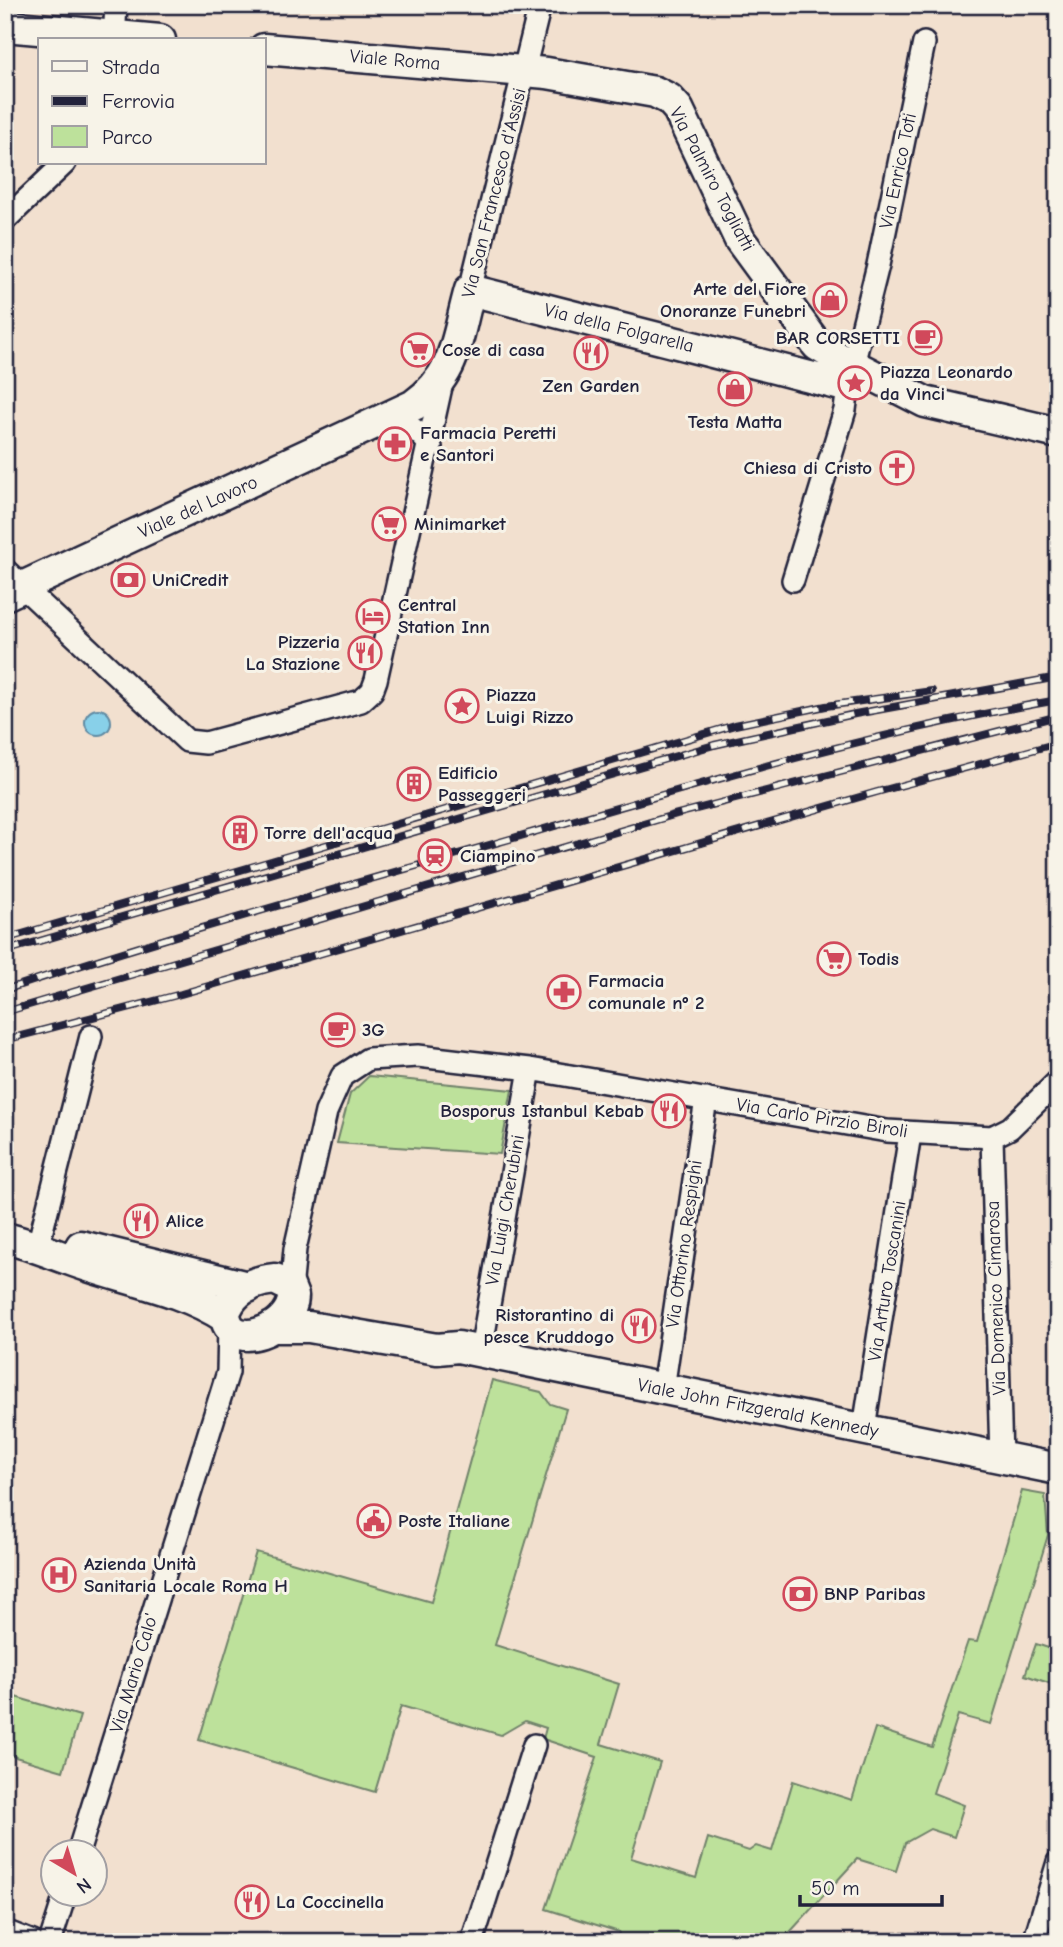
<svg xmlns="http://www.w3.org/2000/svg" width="1063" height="1947" font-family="'Comic Neue',sans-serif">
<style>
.green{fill:#bde19b;stroke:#70826b;stroke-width:2}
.water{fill:#88d0e9;stroke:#5f8aa3;stroke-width:2}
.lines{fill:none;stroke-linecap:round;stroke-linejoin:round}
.street-casing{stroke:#22223b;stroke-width:26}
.secondary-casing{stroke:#22223b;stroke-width:35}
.street{stroke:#f7f3e8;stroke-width:21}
.secondary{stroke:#f7f3e8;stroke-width:30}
.rail-casing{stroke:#22223b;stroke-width:8}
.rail{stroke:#f7f3e8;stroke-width:5;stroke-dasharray:16;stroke-linecap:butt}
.labels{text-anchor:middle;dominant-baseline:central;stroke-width:6;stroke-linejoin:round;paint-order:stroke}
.street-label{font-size:19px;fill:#22223b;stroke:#f7f3e8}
.poi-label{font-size:19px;font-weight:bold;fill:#22223b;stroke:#f7f3e8;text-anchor:start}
</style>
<rect width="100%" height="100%" fill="#f2e0cf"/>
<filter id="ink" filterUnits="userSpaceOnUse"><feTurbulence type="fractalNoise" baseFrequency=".0143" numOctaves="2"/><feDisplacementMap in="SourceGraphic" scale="14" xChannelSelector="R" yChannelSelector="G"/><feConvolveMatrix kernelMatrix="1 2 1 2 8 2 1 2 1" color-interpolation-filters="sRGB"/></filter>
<g filter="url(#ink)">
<path class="green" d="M369,1076L512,1090L500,1154L337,1143L350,1094Z
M492,1380L541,1392L550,1404L566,1409L495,1645L619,1684L601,1744L660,1762L631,1858L696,1878L708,1838L749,1851L756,1846L772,1851L793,1781L852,1800L875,1728L932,1747L968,1641L977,1642L1022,1491L1045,1495L1048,1535L991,1724L958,1715L933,1793L964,1805L954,1837L930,1829L905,1843L896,1871L857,1859L781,1942H617L619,1932L546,1909L597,1757L543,1739L546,1728L525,1721L501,1735L401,1706L375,1792L199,1740L256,1552L431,1602Z
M1036,1644L1058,1651V1686L1025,1675Z
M5,1694L80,1716L63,1771L5,1754Z"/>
<path class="water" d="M85 722a13 13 0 1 1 26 0a13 13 0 1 1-26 0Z"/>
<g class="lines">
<defs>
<path id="street" d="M114,40L116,5
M5,220L65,163
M470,290L540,5
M853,365L878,265L924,43
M391,418C409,424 419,431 431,447
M5,570L187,741L206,743L361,701L372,691L376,680L443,378
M793,580L845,410L848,387
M992,1137L1001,1458
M38,1246L91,1036
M291,1291L295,1249L326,1112L342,1076L368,1059L418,1056L530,1069L887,1131L992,1137L1010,1128L1058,1081
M481,1351L530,1069
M663,1389L706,1099
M864,1428L910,1134
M78,1853L228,1372L229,1325
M5,1931L33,1942
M50,1942L65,1895
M472,1942L534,1745
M1034,1942L1058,1862"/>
<path id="secondary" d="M5,26L160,40
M264,49L547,73L655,92L669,99L678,109L740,240L817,345L849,364
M853,365L925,402L1058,433
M5,595L414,405C458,373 456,338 470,290L837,384
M5,1238C34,1245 60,1257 88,1266C133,1281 186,1291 225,1317
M81,1246L248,1287
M275,1279L289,1286L293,1296C294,1328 228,1356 225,1313C232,1291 253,1281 275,1279Z
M272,1327H309L437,1349L458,1347L1058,1469"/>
</defs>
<use href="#street" class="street-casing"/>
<use href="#secondary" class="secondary-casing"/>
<use href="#street" class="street"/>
<use href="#secondary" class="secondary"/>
<defs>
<path id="rail" d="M5,939L735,725L826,706L932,691
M5,951L714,745L855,714L1058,677
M5,990C172,934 341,888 510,839C692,786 871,732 1058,700
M5,1012L677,814L1058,716
M5,1040L181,994L877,792L1058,743"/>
</defs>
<use href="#rail" class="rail-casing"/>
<use href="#rail" class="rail"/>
</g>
</g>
<defs>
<symbol id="shop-ring" viewBox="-11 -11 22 22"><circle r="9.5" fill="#f7f3e8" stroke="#d1495b" stroke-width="1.5"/><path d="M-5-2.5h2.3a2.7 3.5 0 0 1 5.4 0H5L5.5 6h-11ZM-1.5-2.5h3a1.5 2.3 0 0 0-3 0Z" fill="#d1495b"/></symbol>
<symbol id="cafe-ring" viewBox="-11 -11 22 22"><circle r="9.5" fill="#f7f3e8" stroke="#d1495b" stroke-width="1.5"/><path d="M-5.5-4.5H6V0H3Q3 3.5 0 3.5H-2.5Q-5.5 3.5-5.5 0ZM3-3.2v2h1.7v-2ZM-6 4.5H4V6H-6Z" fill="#d1495b"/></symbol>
<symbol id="supermarket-ring" viewBox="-11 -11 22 22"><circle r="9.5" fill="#f7f3e8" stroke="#d1495b" stroke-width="1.5"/><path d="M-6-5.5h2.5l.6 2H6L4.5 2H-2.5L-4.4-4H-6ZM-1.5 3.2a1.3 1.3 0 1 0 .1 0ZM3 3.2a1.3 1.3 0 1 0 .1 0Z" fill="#d1495b"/></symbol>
<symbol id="restaurant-ring" viewBox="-11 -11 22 22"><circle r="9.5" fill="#f7f3e8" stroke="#d1495b" stroke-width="1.5"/><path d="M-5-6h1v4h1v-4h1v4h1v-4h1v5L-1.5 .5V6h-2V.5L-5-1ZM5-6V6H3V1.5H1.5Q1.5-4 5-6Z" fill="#d1495b"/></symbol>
<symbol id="sight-ring" viewBox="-11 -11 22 22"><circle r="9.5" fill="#f7f3e8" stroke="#d1495b" stroke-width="1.5"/><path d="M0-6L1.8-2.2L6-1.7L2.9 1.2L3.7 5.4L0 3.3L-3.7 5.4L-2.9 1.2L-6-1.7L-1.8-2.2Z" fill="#d1495b"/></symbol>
<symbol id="pharmacy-ring" viewBox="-11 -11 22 22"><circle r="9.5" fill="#f7f3e8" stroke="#d1495b" stroke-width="1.5"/><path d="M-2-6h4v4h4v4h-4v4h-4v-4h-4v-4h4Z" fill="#d1495b"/></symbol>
<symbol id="church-ring" viewBox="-11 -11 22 22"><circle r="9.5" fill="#f7f3e8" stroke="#d1495b" stroke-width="1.5"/><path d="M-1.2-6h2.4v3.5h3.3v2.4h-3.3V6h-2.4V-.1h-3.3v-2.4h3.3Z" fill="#d1495b"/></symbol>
<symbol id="bank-ring" viewBox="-11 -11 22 22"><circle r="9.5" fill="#f7f3e8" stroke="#d1495b" stroke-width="1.5"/><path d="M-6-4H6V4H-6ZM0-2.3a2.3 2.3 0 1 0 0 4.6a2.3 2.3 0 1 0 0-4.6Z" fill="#d1495b"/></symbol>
<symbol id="hotel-ring" viewBox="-11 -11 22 22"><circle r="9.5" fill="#f7f3e8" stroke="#d1495b" stroke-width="1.5"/><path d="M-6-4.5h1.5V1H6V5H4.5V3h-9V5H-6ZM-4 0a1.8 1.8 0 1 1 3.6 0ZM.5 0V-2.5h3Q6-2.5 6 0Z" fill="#d1495b"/></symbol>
<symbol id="building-ring" viewBox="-11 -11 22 22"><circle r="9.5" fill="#f7f3e8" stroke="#d1495b" stroke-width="1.5"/><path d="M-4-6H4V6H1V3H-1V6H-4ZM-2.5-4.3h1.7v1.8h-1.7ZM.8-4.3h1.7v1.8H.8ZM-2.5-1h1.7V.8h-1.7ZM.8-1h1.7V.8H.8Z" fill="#d1495b"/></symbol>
<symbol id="station-ring" viewBox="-11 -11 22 22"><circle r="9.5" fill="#f7f3e8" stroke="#d1495b" stroke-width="1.5"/><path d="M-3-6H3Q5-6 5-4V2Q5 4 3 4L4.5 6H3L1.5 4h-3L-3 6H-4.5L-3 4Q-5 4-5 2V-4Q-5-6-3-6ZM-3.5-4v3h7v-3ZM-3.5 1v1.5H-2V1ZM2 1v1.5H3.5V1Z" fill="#d1495b"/></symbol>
<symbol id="civic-ring" viewBox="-11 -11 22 22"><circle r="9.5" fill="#f7f3e8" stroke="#d1495b" stroke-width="1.5"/><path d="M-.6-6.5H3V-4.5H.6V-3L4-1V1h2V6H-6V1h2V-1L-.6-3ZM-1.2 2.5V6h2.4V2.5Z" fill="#d1495b"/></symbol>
<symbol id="hospital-ring" viewBox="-11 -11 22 22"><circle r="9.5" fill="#f7f3e8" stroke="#d1495b" stroke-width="1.5"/><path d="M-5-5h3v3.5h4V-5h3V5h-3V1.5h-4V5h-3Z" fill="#d1495b"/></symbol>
</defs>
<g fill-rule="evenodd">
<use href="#shop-ring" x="811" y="281" width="38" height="38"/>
<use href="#cafe-ring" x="906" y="319" width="38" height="38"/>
<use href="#supermarket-ring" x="399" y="331" width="38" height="38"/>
<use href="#restaurant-ring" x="572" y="334" width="38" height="38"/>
<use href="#sight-ring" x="836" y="364" width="38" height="38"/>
<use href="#shop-ring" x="716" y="370" width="38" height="38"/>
<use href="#pharmacy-ring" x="376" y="425" width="38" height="38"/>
<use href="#church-ring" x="878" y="449" width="38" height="38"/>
<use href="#supermarket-ring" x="370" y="505" width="38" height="38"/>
<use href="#bank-ring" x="109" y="561" width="38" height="38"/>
<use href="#hotel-ring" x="354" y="597" width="38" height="38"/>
<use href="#restaurant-ring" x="346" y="634" width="38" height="38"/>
<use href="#sight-ring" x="443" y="687" width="38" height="38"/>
<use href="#building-ring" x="395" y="765" width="38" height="38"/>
<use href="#building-ring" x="221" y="814" width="38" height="38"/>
<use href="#station-ring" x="416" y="837" width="38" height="38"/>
<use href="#supermarket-ring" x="815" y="940" width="38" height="38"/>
<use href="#pharmacy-ring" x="545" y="973" width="38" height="38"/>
<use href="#cafe-ring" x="319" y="1011" width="38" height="38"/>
<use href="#restaurant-ring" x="650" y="1092" width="38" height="38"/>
<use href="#restaurant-ring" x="122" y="1202" width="38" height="38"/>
<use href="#restaurant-ring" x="620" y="1307" width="38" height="38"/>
<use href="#civic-ring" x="355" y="1502" width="38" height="38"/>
<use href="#hospital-ring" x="40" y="1556" width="38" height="38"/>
<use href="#bank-ring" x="781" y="1575" width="38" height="38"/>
<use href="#restaurant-ring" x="233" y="1883" width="38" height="38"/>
</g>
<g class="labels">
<g class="street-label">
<text transform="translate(395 60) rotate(5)">Viale Roma</text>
<text transform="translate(898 171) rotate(-78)">Via Enrico Toti</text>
<text transform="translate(712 179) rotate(62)">Via Palmiro Togliatti</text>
<text transform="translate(494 193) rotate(-76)">Via San Francesco d'Assisi</text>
<text transform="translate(619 328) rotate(14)">Via della Folgarella</text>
<text transform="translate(198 507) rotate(-24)">Viale del Lavoro</text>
<text transform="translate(822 1118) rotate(9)">Via Carlo Pirzio Biroli</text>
<text transform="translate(505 1210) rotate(-80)">Via Luigi Cherubini</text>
<text transform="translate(684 1244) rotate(-82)">Via Ottorino Respighi</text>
<text transform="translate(887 1281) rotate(-81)">Via Arturo Toscanini</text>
<text transform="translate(996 1298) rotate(-92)">Via Domenico Cimarosa</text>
<text transform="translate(758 1408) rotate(11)">Viale John Fitzgerald Kennedy</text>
<text transform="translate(134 1673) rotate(-73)">Via Mario Calo'</text>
</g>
<g class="poi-label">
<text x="806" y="289" text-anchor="end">Arte del Fiore<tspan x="806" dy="22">Onoranze Funebri</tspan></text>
<text x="900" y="338" text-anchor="end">BAR CORSETTI</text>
<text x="442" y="350">Cose di casa</text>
<text x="880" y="372">Piazza Leonardo<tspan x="880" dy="22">da Vinci</tspan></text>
<text x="591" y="386" text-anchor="middle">Zen Garden</text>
<text x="735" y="422" text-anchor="middle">Testa Matta</text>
<text x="420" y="433">Farmacia Peretti<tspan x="420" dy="22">e Santori</tspan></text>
<text x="872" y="468" text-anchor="end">Chiesa di Cristo</text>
<text x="414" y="524">Minimarket</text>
<text x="152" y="580">UniCredit</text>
<text x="398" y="605">Central<tspan x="398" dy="22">Station Inn</tspan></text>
<text x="340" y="642" text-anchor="end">Pizzeria<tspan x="340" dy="22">La Stazione</tspan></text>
<text x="486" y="695">Piazza<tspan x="486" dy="22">Luigi Rizzo</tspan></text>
<text x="438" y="773">Edificio<tspan x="438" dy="22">Passeggeri</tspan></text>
<text x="264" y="833">Torre dell'acqua</text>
<text x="460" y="856">Ciampino</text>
<text x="858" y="959">Todis</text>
<text x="588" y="981">Farmacia<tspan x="588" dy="22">comunale nº 2</tspan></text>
<text x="362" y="1030">3G</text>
<text x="644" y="1111" text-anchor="end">Bosporus Istanbul Kebab</text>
<text x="166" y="1221">Alice</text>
<text x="614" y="1315" text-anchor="end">Ristorantino di<tspan x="614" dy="22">pesce Kruddogo</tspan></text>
<text x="398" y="1521">Poste Italiane</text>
<text x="84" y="1564">Azienda Unità<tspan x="84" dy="22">Sanitaria Locale Roma H</tspan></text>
<text x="824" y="1594">BNP Paribas</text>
<text x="276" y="1902">La Coccinella</text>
</g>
</g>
<rect width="1063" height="1947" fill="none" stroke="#f7f3e8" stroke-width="28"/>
<rect x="14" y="14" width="1035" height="1919" fill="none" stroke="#22223b" stroke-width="2.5" filter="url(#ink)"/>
<rect x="38" y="38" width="228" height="126" fill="#f7f3e8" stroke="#a29fa3" stroke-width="2"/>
<rect x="52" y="61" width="35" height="10" fill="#f7f3e8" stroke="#a29fa3" stroke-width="2"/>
<text x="102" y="74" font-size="21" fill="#22223b">Strada</text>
<rect x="52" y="96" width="35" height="10" fill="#22223b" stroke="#a29fa3" stroke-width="2"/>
<text x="102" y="108" font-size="21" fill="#22223b">Ferrovia</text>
<rect x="52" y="126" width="35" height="21" fill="#bde19b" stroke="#a29fa3" stroke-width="2"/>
<text x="102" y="144" font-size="21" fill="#22223b">Parco</text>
<g transform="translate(74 1873) rotate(142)"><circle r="33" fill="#f7f3e8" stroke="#a29fa3" stroke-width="2"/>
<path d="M0-5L12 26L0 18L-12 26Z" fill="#d1495b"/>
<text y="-10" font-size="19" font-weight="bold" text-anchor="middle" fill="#22223b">N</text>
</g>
<path d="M800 1895v10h142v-10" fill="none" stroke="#22223b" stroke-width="3.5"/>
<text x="811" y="1895" font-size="21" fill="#22223b" stroke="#f7f3e8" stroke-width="5" paint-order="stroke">50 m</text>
</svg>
